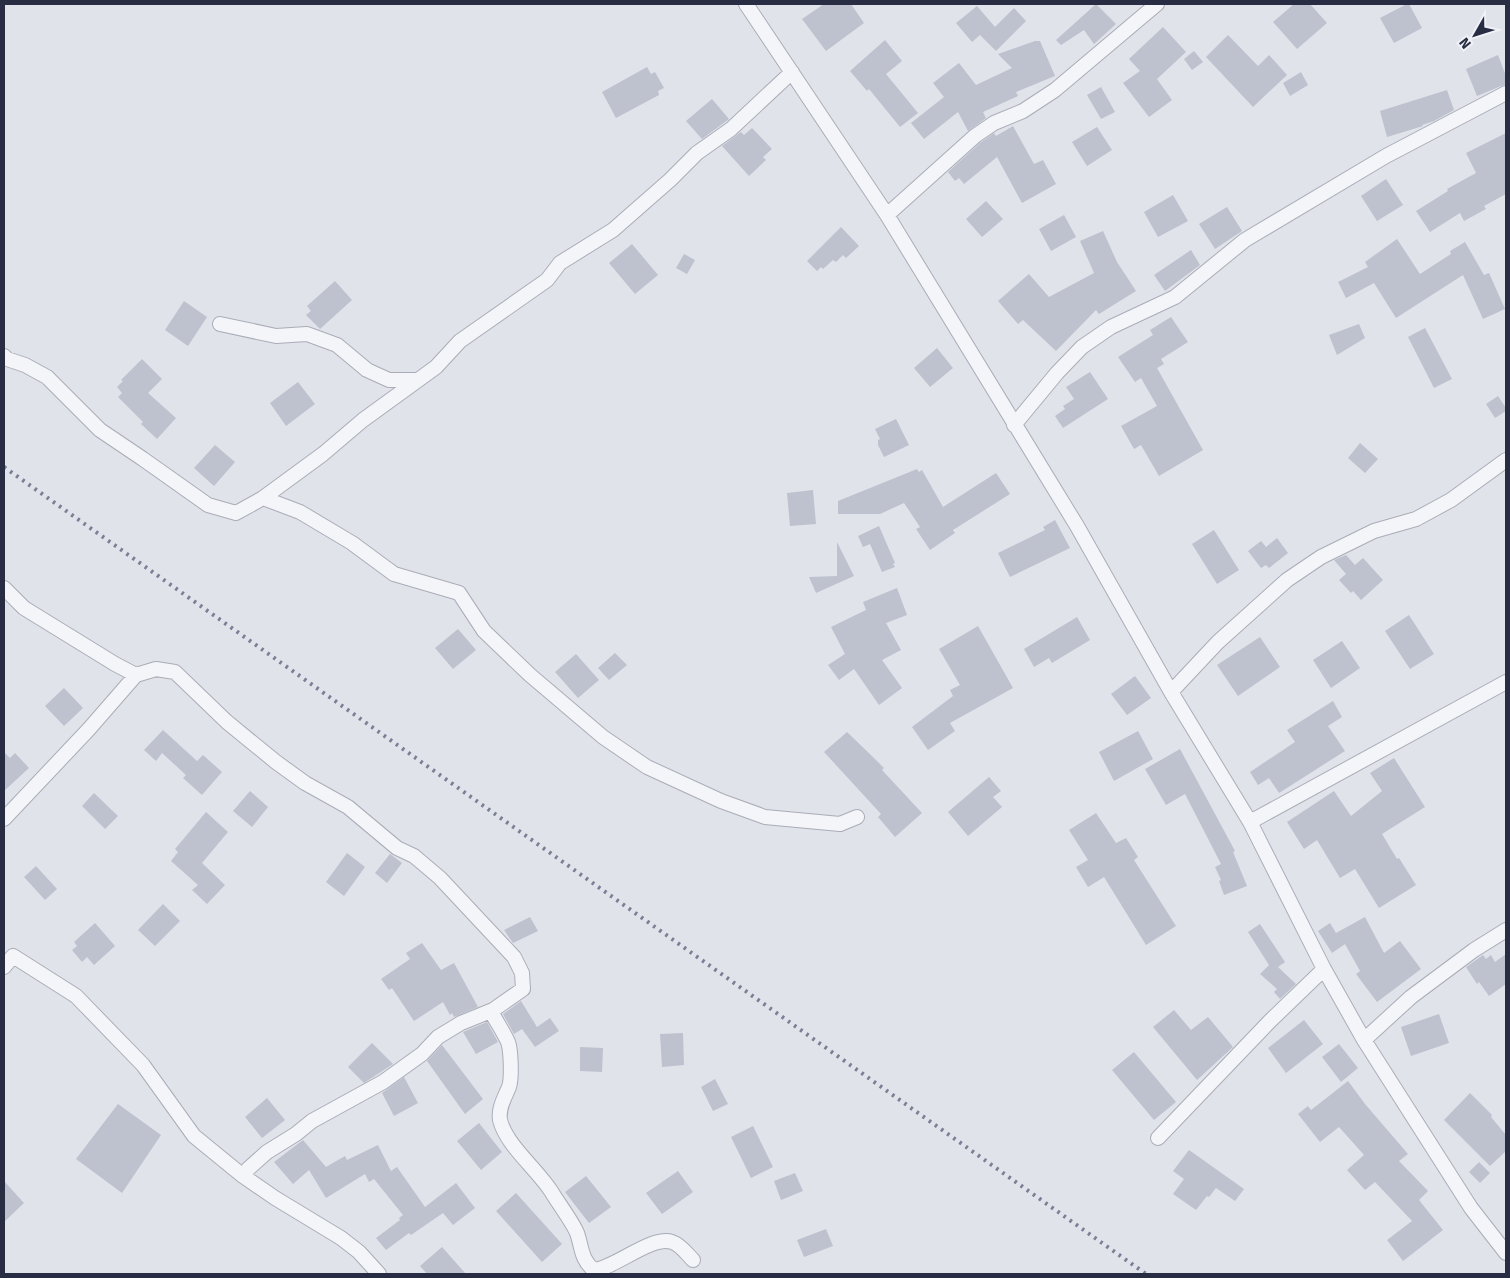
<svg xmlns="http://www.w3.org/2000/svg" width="1510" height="1278" font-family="'Fira Sans',sans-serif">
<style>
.building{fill:#bec1ce}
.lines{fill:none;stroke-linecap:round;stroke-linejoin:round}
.street-casing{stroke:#aaacb8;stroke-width:16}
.street{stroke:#f4f5f8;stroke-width:14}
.rail{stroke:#797f95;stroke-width:4;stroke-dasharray:2.5 5;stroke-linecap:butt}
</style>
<rect width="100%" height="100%" fill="#e1e3ea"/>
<path class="building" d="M824,4H851L864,23L826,51L802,19Z
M1096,4L1116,24L1094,44L1084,30L1061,45L1056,40Z
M1294,4H1310L1327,23L1297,49L1273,22Z
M1407,4H1409L1422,28L1394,43L1380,18Z
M977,6L995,27L1014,8L1026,21L996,51L980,35L972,42L956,23Z
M1163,27L1186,52L1157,79L1172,100L1149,117L1123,83L1140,71L1129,59Z
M1228,35L1258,66L1269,55L1287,75L1253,107L1206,57Z
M885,40L902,61L886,74L918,113L900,127L869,89L867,91L850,71Z
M1035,41H1040L1055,76L1016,92L1018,96L983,112L986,118L968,131L958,112L924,139L911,123L944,97L933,83L959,63L976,85L1012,68L998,54Z
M1194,51L1203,62L1192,70L1184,59Z
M1498,55L1506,76V84L1477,96L1466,69Z
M647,67L651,74L655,72L664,88L658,91L659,95L616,118L602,92Z
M1301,72L1308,85L1290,96L1283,83Z
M1101,87L1115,112L1101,119L1087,95Z
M1447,90L1454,110L1434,121L1422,125L1423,126L1387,137L1380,111Z
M712,99L729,119L702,139L686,121Z
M1013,126L1034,164L1043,160L1056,184L1022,203L997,157L964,184L959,178L955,181L948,172L980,143L994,133L996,136Z
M1097,127L1112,150L1087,166L1072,142Z
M752,128L772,149L763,157L766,160L749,176L722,146L741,132L744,135Z
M1506,133V194L1484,206L1486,209L1464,221L1460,213L1430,232L1416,211L1448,191L1447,189L1476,173L1466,153Z
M1386,179L1403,205L1377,221L1361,196Z
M1173,195L1188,221L1158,237L1144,212Z
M986,201L1003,219L982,237L966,219Z
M1227,207L1242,231L1215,249L1199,224Z
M1064,215L1076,237L1051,251L1039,229Z
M841,227L859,246L846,258L843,255L836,262L833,260L823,269L821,267L817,271L807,261Z
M1103,231L1117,262L1136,291L1099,314L1096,310L1056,351L1023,320L1018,324L998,301L1029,274L1049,297L1094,273L1080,241Z
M1397,239L1420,274L1451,254L1450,251L1465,242L1484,275L1489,273L1505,309L1483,319L1463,275L1396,318L1374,283L1346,298L1338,282L1368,267L1365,262Z
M632,244L658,275L635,294L609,263Z
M1191,250L1200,265L1165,291L1154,275Z
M684,254L695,260L687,274L676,268Z
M335,281L352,300L320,329L306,315L311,311L307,306Z
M184,301L207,317L188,346L165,330Z
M1171,317L1188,342L1161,359L1164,364L1157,368L1203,450L1159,476L1141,445L1134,449L1121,426L1157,406L1141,378L1135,382L1118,357L1153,335L1150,330Z
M1359,324L1365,338L1337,355L1329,335Z
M1425,328L1452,379L1434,388L1408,337Z
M937,348L953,368L930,387L914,368Z
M142,359L162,379L148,393L176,418L157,439L141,424L143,422L118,397L122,393L117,387L123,381L121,380Z
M1090,372L1108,399L1063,428L1055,416L1065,409L1063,406L1074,399L1066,387Z
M298,382L315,404L286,426L270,403Z
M1498,396L1506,408V411L1495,418L1486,404Z
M896,419L909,445L884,457L878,445V440L880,439L875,429Z
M1360,443L1378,459L1365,473L1348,458Z
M215,445L235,462L214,486L194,468Z
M917,469L919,472L922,470L943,507L996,473L1010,494L953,530L955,533L930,550L916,529L920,527L904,503L880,514H838V501Z
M813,490L816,524L790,526L787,493Z
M1055,520L1070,548L1010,577L998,553L1045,530L1043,527Z
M879,526L895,563L893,564L895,567L882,572L870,544L863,547L858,536Z
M1214,530L1239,570L1217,584L1192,544Z
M1277,538L1288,553L1269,568L1266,565L1261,568L1248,551L1261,541L1266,547Z
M837,542L854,576L816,593L809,577L837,576Z
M1346,555L1355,565L1363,558L1383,580L1361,600L1353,591L1351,593L1339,580L1346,574L1334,560Z
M897,588L907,615L886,623L901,650L882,660L902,688L879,705L854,669L839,680L828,665L845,654L831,627L866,610L863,602Z
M1409,615L1434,654L1410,669L1385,631Z
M1077,617L1090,640L1052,663L1049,658L1034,667L1024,649Z
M978,626L1013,688L950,723L955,731L928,750L912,727L953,696L950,690L960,685L939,649Z
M458,629L476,650L453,669L435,648Z
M1260,637L1280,667L1238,696L1217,665Z
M1342,641L1360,668L1331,688L1313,660Z
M615,653L627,665L609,680L598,668Z
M576,654L599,680L578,698L555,672Z
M1135,676L1151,698L1127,715L1111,694Z
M64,688L83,708L64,726L45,706Z
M1333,701L1342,717L1328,726L1345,751L1279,793L1269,778L1258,785L1250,772L1295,742L1287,730Z
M163,730L197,761L203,755L222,772L202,795L183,778L186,775L162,753L156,761L144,750Z
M1138,731L1153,759L1114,781L1099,752Z
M847,732L874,758L884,768L882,770L922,813L895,837L878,817L881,814L824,752Z
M1180,749L1235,851L1233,852L1247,886L1224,895L1219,881L1221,880L1215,867L1221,864L1185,794L1166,805L1145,769Z
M4,752L10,758L15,753L29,768L4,791Z
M1394,758L1425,807L1382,834L1397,859L1399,858L1416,885L1379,908L1355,869L1340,878L1317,840L1304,849L1287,822L1334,791L1351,816L1382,791L1370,773Z
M989,777L1001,791L993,797L1002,807L968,836L948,812Z
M250,791L268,807L252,827L233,811Z
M94,793L118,816L105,829L82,806Z
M206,812L228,832L202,863L225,885L207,904L192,890L198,885L171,861L178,852L175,849Z
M1096,813L1116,843L1126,838L1138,857L1134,860L1176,926L1146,945L1104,877L1088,887L1076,867L1088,860L1069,830Z
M347,853L365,867L344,896L326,882Z
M390,854L402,863L387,883L375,873Z
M36,866L57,889L45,900L24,877Z
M163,904L180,921L155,946L138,930Z
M530,917L538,931L513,943L504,930Z
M1365,917L1384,953L1400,941L1421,969L1377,1002L1356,974L1360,971L1345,944L1332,953L1318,931L1330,923L1336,933Z
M95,923L115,946L94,965L87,957L82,962L72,950L77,946L74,942Z
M1260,924L1285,962L1278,967L1296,984L1280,999L1274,992L1277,989L1260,974L1269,965L1248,932Z
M422,943L441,970L454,963L478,1007L454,1017L452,1013L450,1015L443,1002L414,1021L392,988L389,990L381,979L410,959L406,953Z
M1506,954V984L1489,996L1479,982L1477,984L1466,967L1483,955L1486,959L1491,955L1495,962Z
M521,1001L537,1027L550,1018L559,1031L535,1047L522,1029L514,1034L503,1014Z
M1174,1010L1191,1030L1208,1017L1233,1047L1197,1080L1153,1027Z
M1439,1014L1449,1043L1411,1056L1401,1027Z
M1304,1020L1323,1044L1286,1073L1268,1048Z
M487,1022L498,1042L476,1054L463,1032Z
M683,1033L684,1065L662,1067L660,1034Z
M372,1043L393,1064L364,1083L348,1067Z
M1339,1044L1358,1068L1341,1082L1322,1057Z
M442,1045L483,1099L465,1114L427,1061Z
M580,1047L603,1048L602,1072L580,1071Z
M1134,1052L1176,1102L1154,1120L1112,1070Z
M404,1077L418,1103L394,1116L382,1093Z
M715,1079L728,1104L713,1111L701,1087Z
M1348,1081L1365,1104L1408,1154L1399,1161L1428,1191L1419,1200L1443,1230L1403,1261L1387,1240L1412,1221L1375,1182L1365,1190L1347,1170L1364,1155L1339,1127L1320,1142L1298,1114L1308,1106L1311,1110Z
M1470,1093L1492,1115L1491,1117L1506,1135V1151L1490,1166L1444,1120Z
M267,1098L285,1120L262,1138L245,1117Z
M118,1104L161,1135L122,1193L76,1159Z
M479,1123L502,1152L481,1170L457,1141Z
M753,1126L773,1167L751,1178L731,1137Z
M303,1140L326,1167L345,1156L347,1160L378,1145L391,1171L397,1167L425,1207L456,1183L475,1208L453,1225L443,1213L411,1235L409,1233L386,1250L376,1238L400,1220L399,1218L403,1215L374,1179L369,1182L365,1174L326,1198L309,1170L293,1184L274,1162Z
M1189,1150L1244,1189L1235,1201L1216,1188L1209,1197L1207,1196L1196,1210L1173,1194L1184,1179L1173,1171Z
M1479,1162L1490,1173L1480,1183L1469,1172Z
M678,1171L693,1192L662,1214L646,1193Z
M795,1173L803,1191L781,1200L774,1181Z
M586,1176L611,1207L589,1223L565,1192Z
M4,1181L24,1203L4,1222Z
M516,1193L562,1244L542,1262L496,1211Z
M826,1229L833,1246L804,1257L797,1240Z
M442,1247L466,1274H427L420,1266Z"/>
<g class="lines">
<defs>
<path id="street" d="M746,4L887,215L1077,526L1171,692L1250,822L1324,969L1364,1040L1471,1208L1506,1253
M887,215L975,136L994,123L1023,111L1055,90L1157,4
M220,324L276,336L307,334L337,345L367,370L389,380H416
M4,356L7,359L25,365L47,377L100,430L143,459L208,505L236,513L263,498L323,454L363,420L436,367L460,341L547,280L560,263L613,230L670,180L697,153L731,129L792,72
M1014,425L1057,373L1082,347L1111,327L1175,297L1245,240L1386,156L1506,93
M263,498L300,512L352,543L394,574L459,593L484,631L530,675L603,737L647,767L721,801L765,817L840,824L857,817
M4,588L24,608L115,664L136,675L156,669L175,672L227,722L276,762L305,783L348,807L397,848L414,856L440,878L514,957L522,973L523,989L493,1010L461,1023L438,1037L422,1054L383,1082L312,1121L296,1134L267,1152L248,1169L243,1176
M1171,692L1218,642L1287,580L1321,557L1374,531L1416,519L1451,500L1506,460
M4,819L89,729L136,675
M1250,822L1506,682
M4,967L13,956L76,996L143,1065L194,1136L243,1176L275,1198L341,1238L359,1252L379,1274
M493,1010V1015C498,1024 504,1033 508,1042C511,1050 512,1079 509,1087C505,1097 498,1108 500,1120C506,1145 537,1169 551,1191C558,1203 572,1221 577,1233C582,1247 581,1260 594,1270C615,1268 652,1235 672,1242C681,1245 687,1254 693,1260
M1364,1040L1411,997L1474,950L1506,930
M1158,1138L1270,1021L1324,969"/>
</defs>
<use href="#street" class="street-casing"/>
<use href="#street" class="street"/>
<path class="rail" d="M4,467L1146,1274"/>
</g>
<rect width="1510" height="1278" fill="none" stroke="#282d43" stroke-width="10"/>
<g transform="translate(1475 35) rotate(231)" stroke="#f1f2f8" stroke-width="4" paint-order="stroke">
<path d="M0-4L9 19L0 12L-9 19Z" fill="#282d43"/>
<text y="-8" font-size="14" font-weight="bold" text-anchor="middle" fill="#282d43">N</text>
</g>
</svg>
